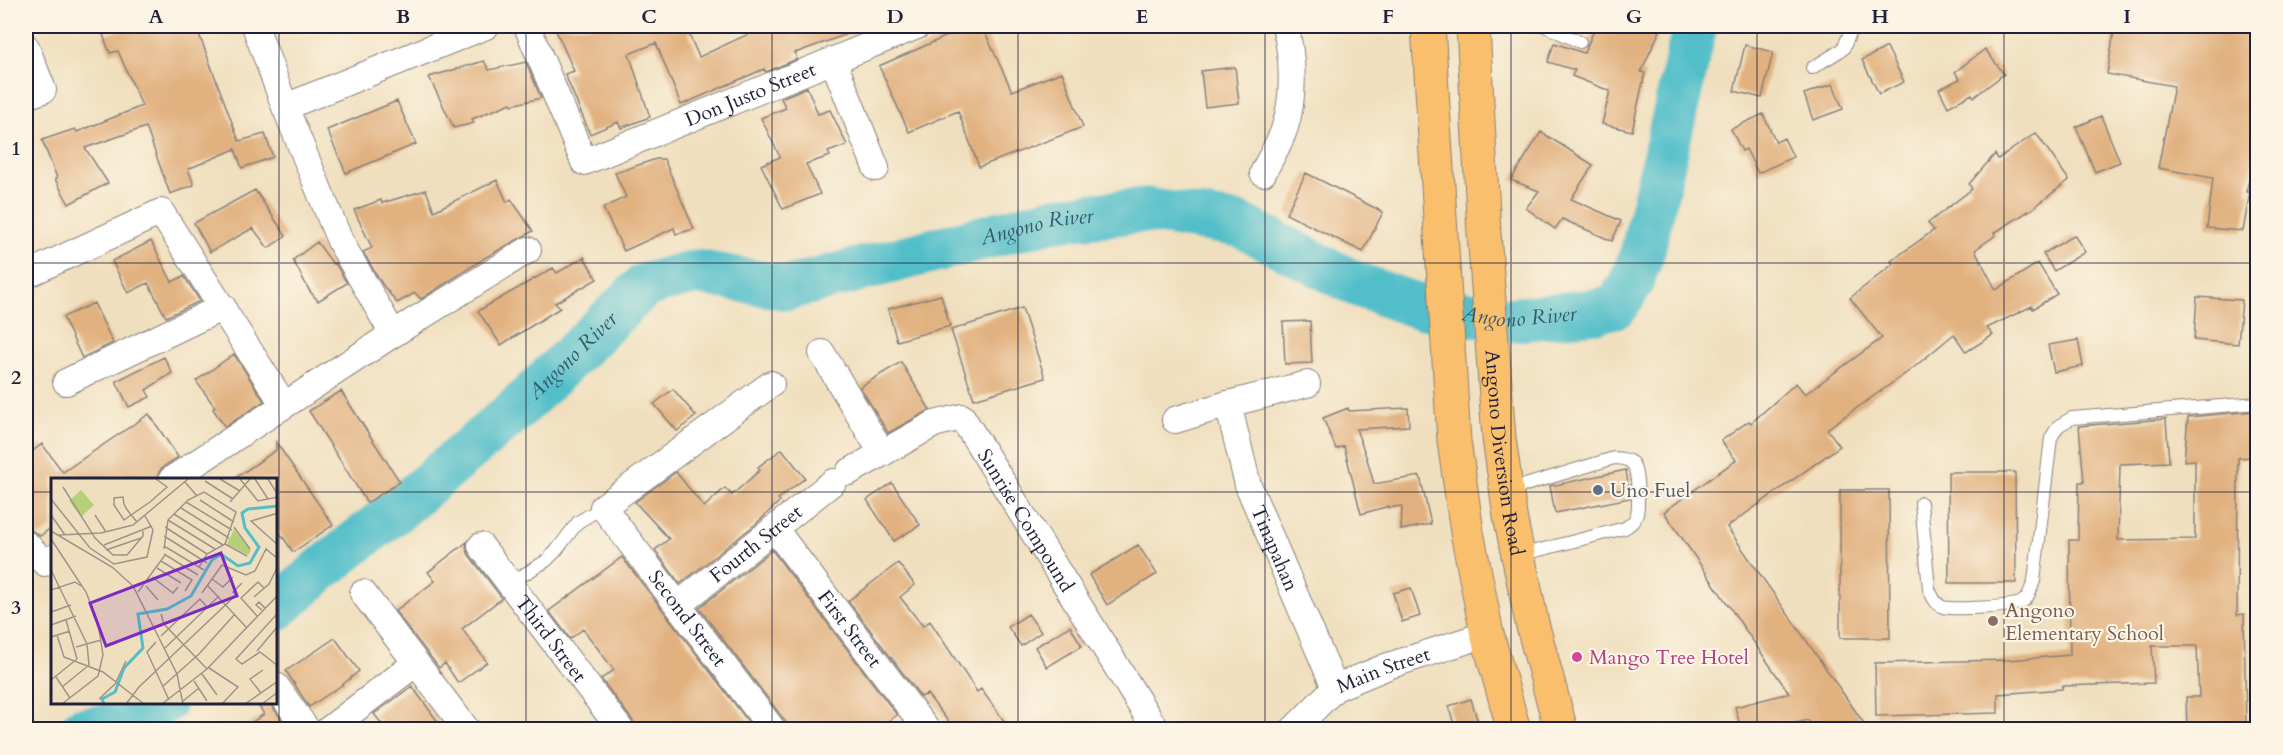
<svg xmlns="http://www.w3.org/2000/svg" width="2283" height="755" font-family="Cardo,serif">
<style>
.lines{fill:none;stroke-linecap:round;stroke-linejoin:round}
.river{stroke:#51bec9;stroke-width:45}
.building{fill:#e1b17f}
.lane-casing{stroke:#89807c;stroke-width:14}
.street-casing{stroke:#89807c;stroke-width:28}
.primary-casing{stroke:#89807c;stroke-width:35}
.lane{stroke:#fff;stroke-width:12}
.street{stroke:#fff;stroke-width:26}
.primary{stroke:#f9bf6d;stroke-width:33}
.grid{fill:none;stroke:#22223b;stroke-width:1.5;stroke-opacity:0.55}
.service-dot{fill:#5c6f8a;stroke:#fcf5e5;stroke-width:2}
.education-dot{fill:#8d6e63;stroke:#fcf5e5;stroke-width:2}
.hotel-dot{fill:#d1479c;stroke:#fcf5e5;stroke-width:2}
.labels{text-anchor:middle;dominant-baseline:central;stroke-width:4.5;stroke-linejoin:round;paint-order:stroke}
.street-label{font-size:20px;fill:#22223b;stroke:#fcf5e5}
.service-label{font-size:20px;fill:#4e5e75;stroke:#fcf5e5;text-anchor:start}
.education-label{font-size:20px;fill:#785e54;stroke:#fcf5e5;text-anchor:start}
.hotel-label{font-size:20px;fill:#b23c85;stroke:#fcf5e5;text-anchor:start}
.water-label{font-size:21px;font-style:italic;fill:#32596d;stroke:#fcf5e5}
.inset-river{fill:none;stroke:#51bec9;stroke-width:3}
.inset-road{fill:none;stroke:#9e938a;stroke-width:1.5}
.view{fill:#7b2cbf;fill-opacity:0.15;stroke:#7b2cbf;stroke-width:3}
.inset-edge{fill:none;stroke:#22223b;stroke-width:3}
.neatline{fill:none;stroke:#22223b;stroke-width:2}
.grid-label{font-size:20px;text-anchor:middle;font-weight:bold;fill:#22223b}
</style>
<rect width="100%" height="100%" fill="#fcf5e5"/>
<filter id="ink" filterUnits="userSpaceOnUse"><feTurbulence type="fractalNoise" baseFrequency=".0167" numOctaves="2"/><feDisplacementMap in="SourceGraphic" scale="12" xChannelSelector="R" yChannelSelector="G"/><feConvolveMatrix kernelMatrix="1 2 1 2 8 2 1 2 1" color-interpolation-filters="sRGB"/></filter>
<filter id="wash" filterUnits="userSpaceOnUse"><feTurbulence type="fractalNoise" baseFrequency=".008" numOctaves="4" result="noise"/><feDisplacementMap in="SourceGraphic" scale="24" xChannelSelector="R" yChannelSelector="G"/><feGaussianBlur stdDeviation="1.35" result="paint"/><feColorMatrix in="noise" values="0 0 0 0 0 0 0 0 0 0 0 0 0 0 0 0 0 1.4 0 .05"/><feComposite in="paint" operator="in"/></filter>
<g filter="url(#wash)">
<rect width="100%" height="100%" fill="#f0dfbe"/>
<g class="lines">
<g class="river">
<path id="s1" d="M276,609L323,568L402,506L517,409L645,285L696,272L788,288L1055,219L1147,210L1240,225L1356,284L1417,306L1507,320L1596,311L1616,306L1630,285L1642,254L1695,26"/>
<path d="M81,730L122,724L164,702"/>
</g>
</g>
<g id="blocks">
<path class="building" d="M134,26H196L239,141L265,134L273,157L242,168L235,149L188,169L194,185L170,194L146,127L85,148L108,183L69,204L55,179L57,178L42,140L75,129L77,132L142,106L118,51L110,53L103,35Z
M554,26H698L699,28L688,32L699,57L753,32L750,26H864V28L795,53L797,59L766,72L764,69L681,105L656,43L629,54L650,117L621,128L618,122L590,134L565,74L574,71Z
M970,26H982L1012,91L1062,72L1083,127L979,167L958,111L909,132L879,66Z
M1596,26H1662L1641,72L1645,73L1632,131L1602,124L1610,91L1572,76L1575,70L1548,62L1554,43L1584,53Z
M2115,26H2240V28L2258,32V145L2246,192H2250L2243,231L2207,228L2213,178L2158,168L2174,86L2107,74Z
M1745,45L1773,52L1762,98L1734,91Z
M1887,47L1904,82L1879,94L1862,60Z
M1985,49L2004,74L1974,97L1972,94L1948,107L1939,89L1960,79L1955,72Z
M484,61L489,70L526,62L541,98L512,105L511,103L472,119L474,123L454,128L429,77Z
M1235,67L1239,103L1205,107L1201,71Z
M1833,84L1843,109L1813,120L1804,94Z
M807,87L818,114L830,110L847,145L828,152L830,156L806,164L820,194L783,209L761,165L780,157L761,118L786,108L781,98Z
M397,101L416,144L346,173L327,130Z
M1763,114L1776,142L1784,138L1793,157L1758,173L1746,149L1742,151L1731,129Z
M2101,116L2120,162L2095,172L2076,127Z
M1541,132L1593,165L1571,199L1621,221L1612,241L1562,219L1555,229L1526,208L1539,191L1511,180Z
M2036,133L2069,180L2032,209L1994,233L1996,235L1975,250L1996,290L2038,263L2057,294L2033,309L2032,306L1987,328L1993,335L1966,352L1954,334L1912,369L1827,429L1840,446L1727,527L1868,729H1815L1808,720L1771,729H1741L1735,707L1789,693L1664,512L1736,460L1721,441L1749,421L1751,423L1796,383L1805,394L1882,338L1850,298L1893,264L1891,261L1934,230L1928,223L1972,189L1969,184L1995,154L1998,159Z
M656,159H664L694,229L676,234L674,228L624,251L603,208L626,197L615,173Z
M1306,173L1383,212L1363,252L1286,214Z
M497,180L507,202L511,199L533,231L488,256L421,299L415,293L397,303L382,284L363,252L372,248L354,210L381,200L382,203L426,190L434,211Z
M255,190L286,236L268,248L253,228L210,252L194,223Z
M2074,235L2085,252L2054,271L2043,254Z
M151,241L172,282L184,276L200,301L166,317L148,283L128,293L112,261Z
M317,242L333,264L335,263L347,283L318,301L309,290L293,260Z
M584,257L597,279L555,303L560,308L501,345L478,311L553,268L557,273Z
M941,295L950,326L897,341L888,309Z
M2197,297L2242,300L2238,344L2194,340Z
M94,303L113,343L82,358L63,317Z
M1022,308L1045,378L974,399L951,330Z
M1310,321L1312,363L1285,364L1283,322Z
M2078,340L2083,366L2054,372L2048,345Z
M234,354L264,401L225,427L213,409L215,407L196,381Z
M164,357L172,373L146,390L150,397L129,407L116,381Z
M901,362L930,410L888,433L860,387Z
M673,389L696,416L677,431L654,404Z
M341,391L400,482L367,503L309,411Z
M1348,408L1349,411L1408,408L1409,426L1356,429L1367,459L1374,484L1420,476L1431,524L1401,530L1402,506L1389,508V506L1361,514L1344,446L1336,449L1323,418Z
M2255,411V457L2238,458L2237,615L2244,614L2246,729H2187L2186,697H2199L2197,646H2152L2154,683L2062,686V689L1998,694V713L1876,716L1875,663L2008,660L2070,655L2069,540H2078L2079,482H2084L2079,426L2166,419L2169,462L2120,464L2118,540L2195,539V460L2184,461L2188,417Z
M149,414L178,457L163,467L159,472L157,479H52V527L40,536L32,531L26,522V456L42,444L63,472Z
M276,442L333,525L293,552L276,527V479H234L276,450Z
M782,449L805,478L778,499L780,501L757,523L680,584L655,550L669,539L635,502L676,472L704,507L725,488L732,495L760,470L758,467Z
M1626,470L1630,498L1555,513L1550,486Z
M1948,472H2015L2016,583H1949Z
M892,483L920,525L894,541L867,500Z
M1840,490H1889L1890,638H1840Z
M467,542L466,548L469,555L502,598L462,629L487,662L458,683L445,663L439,668L395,611L435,581L428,572Z
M1138,545L1157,574L1107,605L1089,575Z
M772,550L897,715L876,729H788L785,721L699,608Z
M622,557L754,729H636L633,721L601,679L614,670L583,629L570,639L549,611Z
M898,563L915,585L900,597L923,626L930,621L977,692L981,689L1010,729H954L927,694L921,697L848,601Z
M1411,588L1420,616L1402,622L1393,593Z
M1028,614L1041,632L1021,646L1008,627Z
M1070,626L1082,646L1047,667L1035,647Z
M335,638L359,671L342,685L309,707L286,671Z
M412,686L443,729H386L374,714Z
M1471,699L1480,729H1455L1449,706Z
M256,702H269L285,724L277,729H242L264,714Z"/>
</g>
</g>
<g filter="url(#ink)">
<use href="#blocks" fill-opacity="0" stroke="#89807c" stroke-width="1.5"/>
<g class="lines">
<defs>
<path id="lane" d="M1545,26L1580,42
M1812,68L1843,49L1853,26
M1509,490L1614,458C1620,458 1627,459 1632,463C1638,469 1639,505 1637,514C1635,521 1631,524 1625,528L1520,555
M1921,503L1929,589C1932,596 1935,604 1943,607C1954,610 2013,607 2022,602C2029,598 2031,588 2034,581L2051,438L2058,426L2072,418L2258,403
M510,583L546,561L556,551L578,522L603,507"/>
<g id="street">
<path d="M255,26L285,107L340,241L393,334"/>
<path id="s2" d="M527,26L584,162L917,26"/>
<path d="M26,47L43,90L26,96"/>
<path d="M833,60L876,168"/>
<path d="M285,107L486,26"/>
<path d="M1263,173C1270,158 1280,143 1285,127C1295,95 1293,57 1285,26"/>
<path d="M26,275L161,212L284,405"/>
<path d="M822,353L882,453"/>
<path d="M66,382L223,307"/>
<path id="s3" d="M771,384L603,507L773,730"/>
<path id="s4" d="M1228,404L1248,485L1335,688"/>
<path d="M1175,420L1228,404L1307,384"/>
<path id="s5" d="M849,472L934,424L962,417L1156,730"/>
<path d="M172,479L393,334L528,250"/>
<path id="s6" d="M774,528L927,730"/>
<path d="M26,544L45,563L52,558"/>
<path id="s7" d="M481,546L621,730"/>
<path d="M363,593L467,730"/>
<path id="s8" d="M678,605L833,482"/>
<path d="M276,686L307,730"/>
<path d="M328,730L416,663"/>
<path id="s9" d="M1293,730L1335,688L1388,666L1487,634"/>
</g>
<g id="primary">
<path d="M1428,26L1454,441L1467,532L1487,634L1514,730"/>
<path id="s10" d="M1473,26L1484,233L1499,438L1510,516L1532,623L1561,730"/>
</g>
</defs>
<use href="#lane" class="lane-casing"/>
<use href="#street" class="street-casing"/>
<use href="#primary" class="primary-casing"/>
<use href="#lane" class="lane"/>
<use href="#street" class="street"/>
<use href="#primary" class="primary"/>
</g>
</g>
<path class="grid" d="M279,26V730M526,26V730M772,26V730M1018,26V730M1265,26V730M1511,26V730M1757,26V730M2004,26V730M26,263H2258M26,492H52M276,492H2258"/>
<circle class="service-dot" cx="1598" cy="490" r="6"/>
<circle class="education-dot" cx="1993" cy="621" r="6"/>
<circle class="hotel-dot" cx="1577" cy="657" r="6"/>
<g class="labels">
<g class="street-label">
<text stroke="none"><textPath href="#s2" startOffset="327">Don Justo Street</textPath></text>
<text stroke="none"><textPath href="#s10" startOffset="428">Angono Diversion Road</textPath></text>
<text stroke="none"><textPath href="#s5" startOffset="248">Sunrise Compound</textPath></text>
<text stroke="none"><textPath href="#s8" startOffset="99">Fourth Street</textPath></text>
<text stroke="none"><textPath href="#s4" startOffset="152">Tinapahan</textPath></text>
<text stroke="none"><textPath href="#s3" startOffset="348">Second Street</textPath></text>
<text stroke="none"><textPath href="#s6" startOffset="126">First Street</textPath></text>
<text stroke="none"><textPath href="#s7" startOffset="116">Third Street</textPath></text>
<text stroke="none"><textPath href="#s9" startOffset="111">Main Street</textPath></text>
</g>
<g class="service-label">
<text x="1610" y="490">Uno Fuel</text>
</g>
<g class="education-label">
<text x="2005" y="610">Angono<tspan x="2005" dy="23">Elementary School</tspan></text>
</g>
<g class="hotel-label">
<text x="1589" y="657">Mango Tree Hotel</text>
</g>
<g class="water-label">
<text stroke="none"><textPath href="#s1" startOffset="894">Angono River</textPath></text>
<text stroke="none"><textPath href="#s1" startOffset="1398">Angono River</textPath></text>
<text stroke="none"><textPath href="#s1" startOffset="390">Angono River</textPath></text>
</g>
</g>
<g transform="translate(51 478)">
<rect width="226" height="226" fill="#f0dfbe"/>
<path d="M30,12L43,27L30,39L18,23ZM183,51L200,73L197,77L176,66Z" fill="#b5d177"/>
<path class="inset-river" d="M53,226L51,221L64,214L73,190L92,170L87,136L116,131L140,118L161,82L170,76L187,88L199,85L208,69L194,50L191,35L197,31L227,28"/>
<path class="inset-road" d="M169,1L189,13M189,1L207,23L227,19M204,1L217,21M217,1L227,17M154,3L182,21M134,4L146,18M12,9L44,60L62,77H76L92,58V53M0,21L39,70L63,86L96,79L102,52L94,38M149,22L183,44M135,24L181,52M179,24L199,1M130,30L178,60M227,35L200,43L227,67M123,36L172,67M0,37L14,57M44,37L55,54M117,42L164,71M86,44L82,39L80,37L75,30L73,26L72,19L63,20V27L73,42L80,37L99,24L116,9L105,1M114,49L156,76M183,49L199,71M0,53L61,89L82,108L126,196L132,226M8,57L50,55L82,47L137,1M113,58L156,85M0,61L35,114L47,145L52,177L47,198L11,226M174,66L196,78M53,67L101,48M113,68L153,92M113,71L117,42L137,22L153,14L185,34L174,66L156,76L148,89M55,72L90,60M113,76L147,97M110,83L141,102L134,113M106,90L130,105M0,92L36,166L38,187L11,209M101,99L122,115L127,109M161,101L172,109L182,99M156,107L195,149M95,108L107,122M0,112L24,104L30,108M87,114L114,77M151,115L171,87L195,97L204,93L215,71L227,81M203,119L218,106L227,88M211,132L205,127L208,124L214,130M0,134L20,127M110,136L113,146L156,191M226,136L185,181L191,186L209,174L227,188M206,138L190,120L207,104L213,110M15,142L26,181M0,147L25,138M6,157L13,179M110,158L149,121L156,129M0,159L19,153M105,164L96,174L118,222M25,169L50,162M114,170L168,118M206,173L227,148M13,179L52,194L93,226M158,190L187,209L171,226M151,196L166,217M5,199L19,220M0,202L26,181M143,203L156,223M111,209L148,176L184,136M210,215L199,201L212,192M48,221L64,206L75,183M132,223L148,210M75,226L88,209L185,117L182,114L191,105M111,226L156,191L227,117M194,226L227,203M211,226L227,214"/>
<path class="view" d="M170,75L186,118L55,168L39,125Z"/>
<rect width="226" height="226" class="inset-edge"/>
</g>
<rect width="2283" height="755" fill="none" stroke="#fcf5e5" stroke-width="66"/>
<rect x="33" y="33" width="2217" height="689" class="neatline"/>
<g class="grid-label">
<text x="156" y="23">A</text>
<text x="403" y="23">B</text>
<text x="649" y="23">C</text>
<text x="895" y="23">D</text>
<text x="1142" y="23">E</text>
<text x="1388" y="23">F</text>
<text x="1634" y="23">G</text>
<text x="1880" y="23">H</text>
<text x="2127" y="23">I</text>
<text x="16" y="155">1</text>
<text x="16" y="384">2</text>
<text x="16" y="614">3</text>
</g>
</svg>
